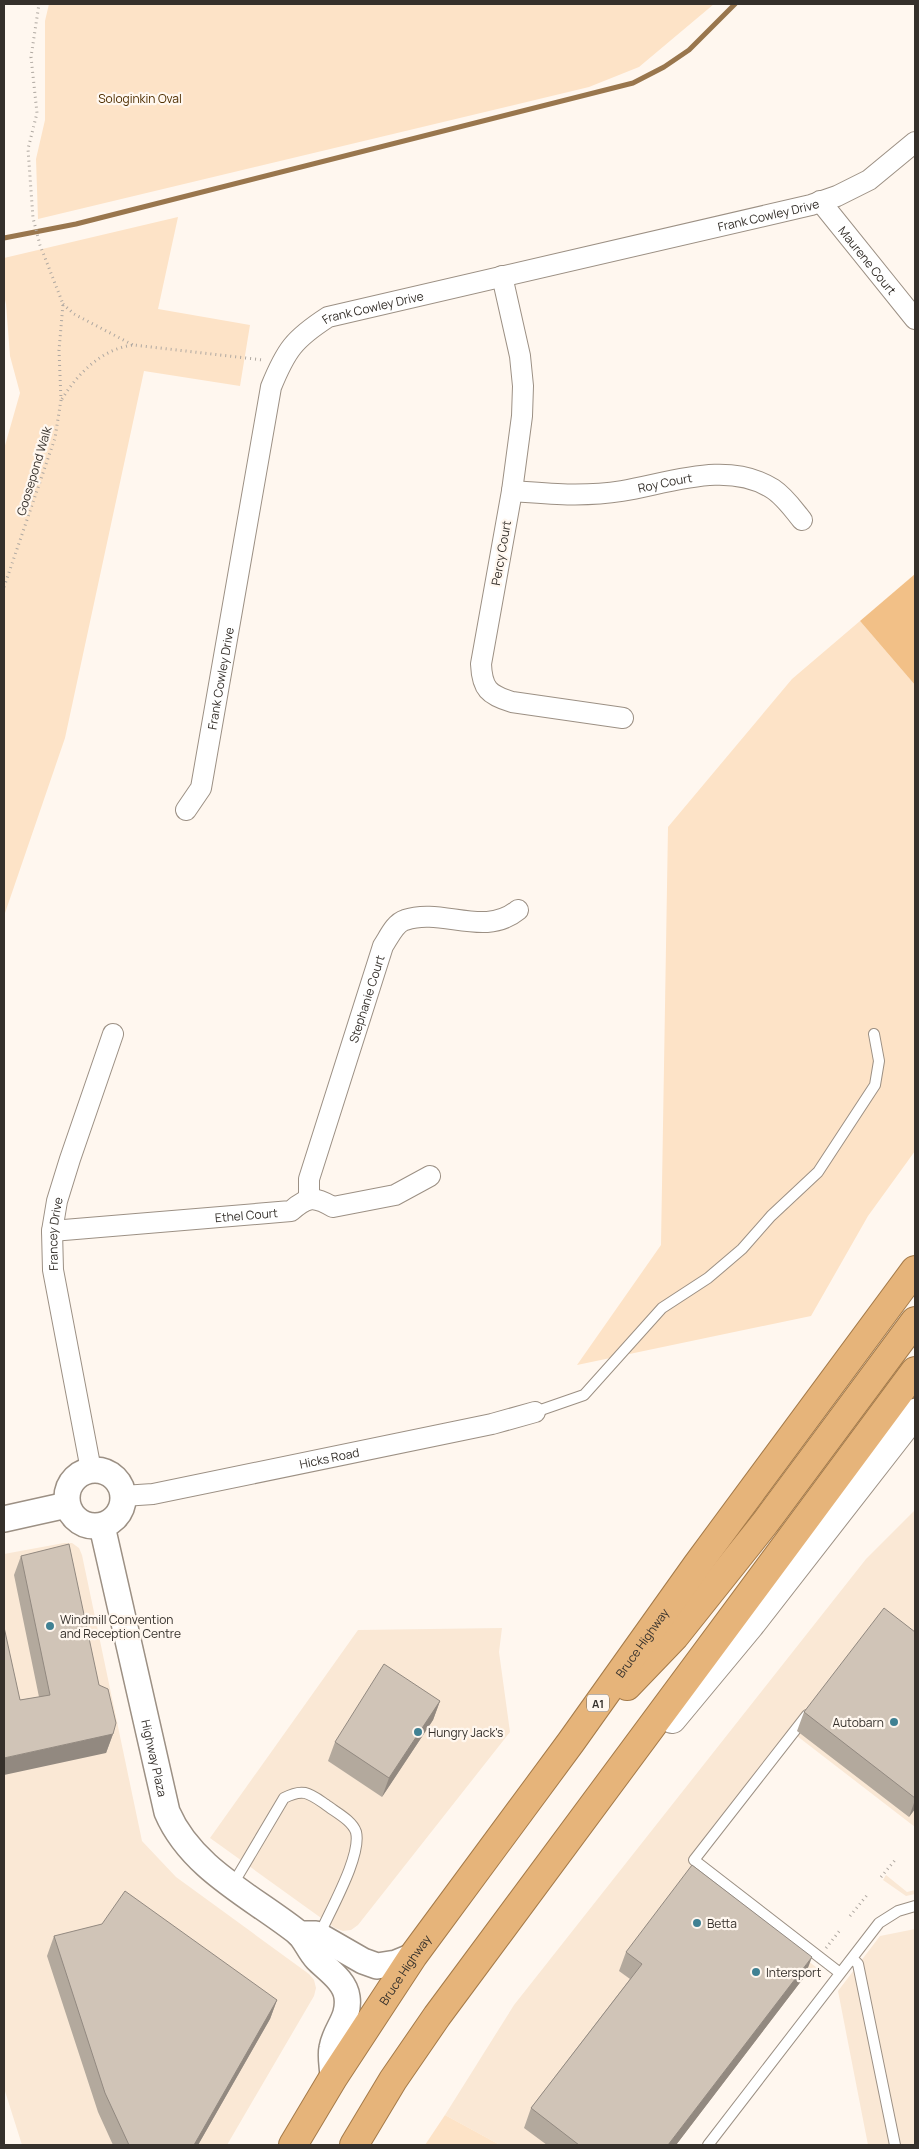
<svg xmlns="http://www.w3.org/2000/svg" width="919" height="2149" font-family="Manrope,sans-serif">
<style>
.built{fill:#fae8d5}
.green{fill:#fde3c7}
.forest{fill:#f2c087}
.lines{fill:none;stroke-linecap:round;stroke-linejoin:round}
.stream{stroke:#99764d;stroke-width:5}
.service-casing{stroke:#9c9084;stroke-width:12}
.minor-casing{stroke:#9c9084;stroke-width:22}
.tertiary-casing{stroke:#9c9084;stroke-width:28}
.secondary-casing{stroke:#9c9084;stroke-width:30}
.trunk-casing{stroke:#a47a49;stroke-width:30}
.path{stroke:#afa8a1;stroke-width:3;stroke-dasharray:1 4;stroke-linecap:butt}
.service{stroke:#fff;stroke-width:10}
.minor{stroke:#fff;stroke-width:20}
.tertiary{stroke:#fff;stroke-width:25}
.secondary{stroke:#fff;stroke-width:28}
.trunk{stroke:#e6b47a;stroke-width:28}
.wall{fill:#b3a99d}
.shaded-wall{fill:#928980}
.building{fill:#d0c4b7;stroke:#928980}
.poi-dot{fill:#408193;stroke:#fff7ef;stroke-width:2}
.labels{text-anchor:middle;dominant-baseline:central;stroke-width:4.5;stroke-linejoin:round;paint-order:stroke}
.shield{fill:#fff7ef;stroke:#726c66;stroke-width:1}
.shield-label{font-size:11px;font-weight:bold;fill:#35302b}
.park-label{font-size:12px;fill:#4f2f00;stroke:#fff7ef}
.street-label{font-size:12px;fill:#35302b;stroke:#fff7ef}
.poi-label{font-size:12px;fill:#35302b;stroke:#fff7ef;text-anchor:start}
</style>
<rect width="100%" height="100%" fill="#fff7ef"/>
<path class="built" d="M915,1510V1827L797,1736L691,1867L817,1968L805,1976L676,2145H500L445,2115L514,2005L866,1559Z
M64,1543H72L79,1548L82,1555L142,1841L176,1877L309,1974L314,1980L316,1988L314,1996L227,2145H22L4,2088V1554Z
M502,1628L499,1652L510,1732L358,1925L351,1930L343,1931L335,1928L210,1838L358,1630Z
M886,1875L907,1892L915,1890V1894L906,1896L883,1880Z
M915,1929V2145H868L838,1991L880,1936Z"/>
<path class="green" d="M49,4H714L639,67L589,87L38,219L36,159L45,120V21Z
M178,217L158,309L250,325L240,386L144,371L65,738L4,916V449L20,393L10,356L6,304L4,295V258Z
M860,621L915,685V1151L868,1216L811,1316L577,1365L661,1245L668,827L792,679Z
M445,2115L500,2145H425Z"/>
<path class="forest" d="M915,574V685L860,621Z"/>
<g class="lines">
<path class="stream" d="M4,238L76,224L633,83L664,67L689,50L735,4"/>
<defs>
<path id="service" d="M535,1412L584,1395L662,1308L708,1278L742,1249L771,1216L818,1172L875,1085L879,1061L874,1034
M807,1715L694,1860L840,1973
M233,1884L284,1798C303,1788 309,1793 325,1804C335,1812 352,1820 356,1832C362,1856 329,1912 319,1936
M852,1958L858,1964L895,2145
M708,2145L879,1923L898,1911L915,1906"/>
<g id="minor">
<path id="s1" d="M820,201L915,319"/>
<path d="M502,276L520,356L523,386L522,416L512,491L481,664C482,689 489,695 512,702L623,718"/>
<path id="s2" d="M512,491C549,494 585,497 622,491C670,483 728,460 773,489C785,497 793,509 802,520"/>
<path id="s3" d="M186,810L201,788L271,387C286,350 294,339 328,317L811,205L837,196L869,180L915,142"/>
<path id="s4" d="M309,1199V1179L383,946C389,937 395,923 405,920C442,907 484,938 518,910"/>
<path id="s5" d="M52,1231L291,1211C308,1196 314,1196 333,1207L395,1195L430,1176"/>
<path id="s6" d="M91,1470L53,1270L52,1231L57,1201L70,1159L113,1034"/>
<path id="s7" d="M123,1496L153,1494L492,1424L535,1412"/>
</g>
<g id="tertiary">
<circle cx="95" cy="1498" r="28"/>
<path d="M4,1519L67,1505"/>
<path id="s8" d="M102,1526L167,1812C191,1868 251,1896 297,1932C305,1938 309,1951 317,1959C328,1970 345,1981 347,1997C350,2019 335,2029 332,2048C330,2057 333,2069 333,2078"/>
<path d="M299,1934H316L363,1961L377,1966L396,1963L413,1956"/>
</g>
<path id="secondary" d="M672,1719L750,1625L915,1413"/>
<g id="trunk">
<path d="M627,1686L675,1636L765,1523L915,1321"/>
<path id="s9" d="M293,2145L333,2078L413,1956L571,1742L697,1565L915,1270"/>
<path d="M354,2145L393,2080L437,2016L915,1371"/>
</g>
</defs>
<use href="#service" class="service-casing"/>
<use href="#minor" class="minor-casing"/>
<use href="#tertiary" class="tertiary-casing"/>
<use href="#secondary" class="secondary-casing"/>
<use href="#trunk" class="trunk-casing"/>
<path class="path" d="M63,304L74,314L133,345
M62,399C78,373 103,348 134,345L263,360
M4,587L55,438L61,400L59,350L63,304L40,245L33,218L28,149L37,113L31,57L39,4
M881,1877L896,1859
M850,1916L868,1894
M826,1948L841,1929"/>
<use href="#service" class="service"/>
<use href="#minor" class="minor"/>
<use href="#tertiary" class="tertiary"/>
<use href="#secondary" class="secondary"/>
<use href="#trunk" class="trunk"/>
</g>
<path class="wall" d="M21,1556L99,1685L113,1734L106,1753L20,1700L39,1697L14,1575Z
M915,1632V1809L909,1817L797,1731L804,1712Z
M440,1701L433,1720L382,1797L328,1761L335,1742Z
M54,1936L277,2000L270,2019L198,2145H113L98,2112L47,1956Z
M626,1952L805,1976L676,2145H547L524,2128L531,2108L630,1979L619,1971Z"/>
<path class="shaded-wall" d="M440,1701L433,1720L382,1797L389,1778Z
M113,1734L106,1753L4,1775V1758Z
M915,1800V1809L909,1817Z
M812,1957L805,1976L676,2145H668Z
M277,2000L270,2019L198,2145H194Z"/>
<path class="building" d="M69,1544L99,1685L108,1689L116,1723L113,1734L4,1758V1627L20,1700L50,1695L21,1556Z
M884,1608L915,1632V1798L804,1712Z
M384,1664L440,1701L389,1778L335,1742Z
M692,1865L812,1957L668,2145H579L531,2108L642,1964L626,1952Z
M125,1891L277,2000L194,2145H129L105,2093L54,1936L102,1924Z"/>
<g class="poi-dot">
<circle cx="50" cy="1626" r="5"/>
<circle cx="894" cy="1722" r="5"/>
<circle cx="418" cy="1732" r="5"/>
<circle cx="697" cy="1923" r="5"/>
<circle cx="756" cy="1972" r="5"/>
</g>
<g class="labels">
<rect class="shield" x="587" y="1694.5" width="22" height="17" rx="4"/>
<g class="shield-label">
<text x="598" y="1703">A1</text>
</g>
<g class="park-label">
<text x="140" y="98">Sologinkin Oval</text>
</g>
<g class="street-label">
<text stroke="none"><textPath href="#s3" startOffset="978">Frank Cowley Drive</textPath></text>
<text stroke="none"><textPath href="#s1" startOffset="76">Maurene Court</textPath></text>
<text stroke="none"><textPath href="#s3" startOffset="572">Frank Cowley Drive</textPath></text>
<text transform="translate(34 471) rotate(-73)">Goosepond Walk</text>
<text stroke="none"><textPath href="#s2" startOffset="154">Roy Court</textPath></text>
<text transform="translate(501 553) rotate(-80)">Percy Court</text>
<text stroke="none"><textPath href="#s3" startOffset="138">Frank Cowley Drive</textPath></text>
<text stroke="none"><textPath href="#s4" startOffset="209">Stephanie Court</textPath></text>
<text stroke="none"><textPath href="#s5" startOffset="195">Ethel Court</textPath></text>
<text stroke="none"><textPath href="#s6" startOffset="240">Francey Drive</textPath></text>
<text stroke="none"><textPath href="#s7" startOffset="210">Hicks Road</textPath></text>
<text stroke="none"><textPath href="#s9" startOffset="612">Bruce Highway</textPath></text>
<text stroke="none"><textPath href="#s8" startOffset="238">Highway Plaza</textPath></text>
<text stroke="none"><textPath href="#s9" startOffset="208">Bruce Highway</textPath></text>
</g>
<g class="poi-label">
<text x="60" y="1619">Windmill Convention<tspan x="60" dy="14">and Reception Centre</tspan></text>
<text x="884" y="1722" text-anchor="end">Autobarn</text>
<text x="428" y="1732">Hungry Jack's</text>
<text x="707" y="1923">Betta</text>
<text x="766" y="1972">Intersport</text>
</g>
</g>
<rect width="919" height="2149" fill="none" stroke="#35302b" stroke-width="10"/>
</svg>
